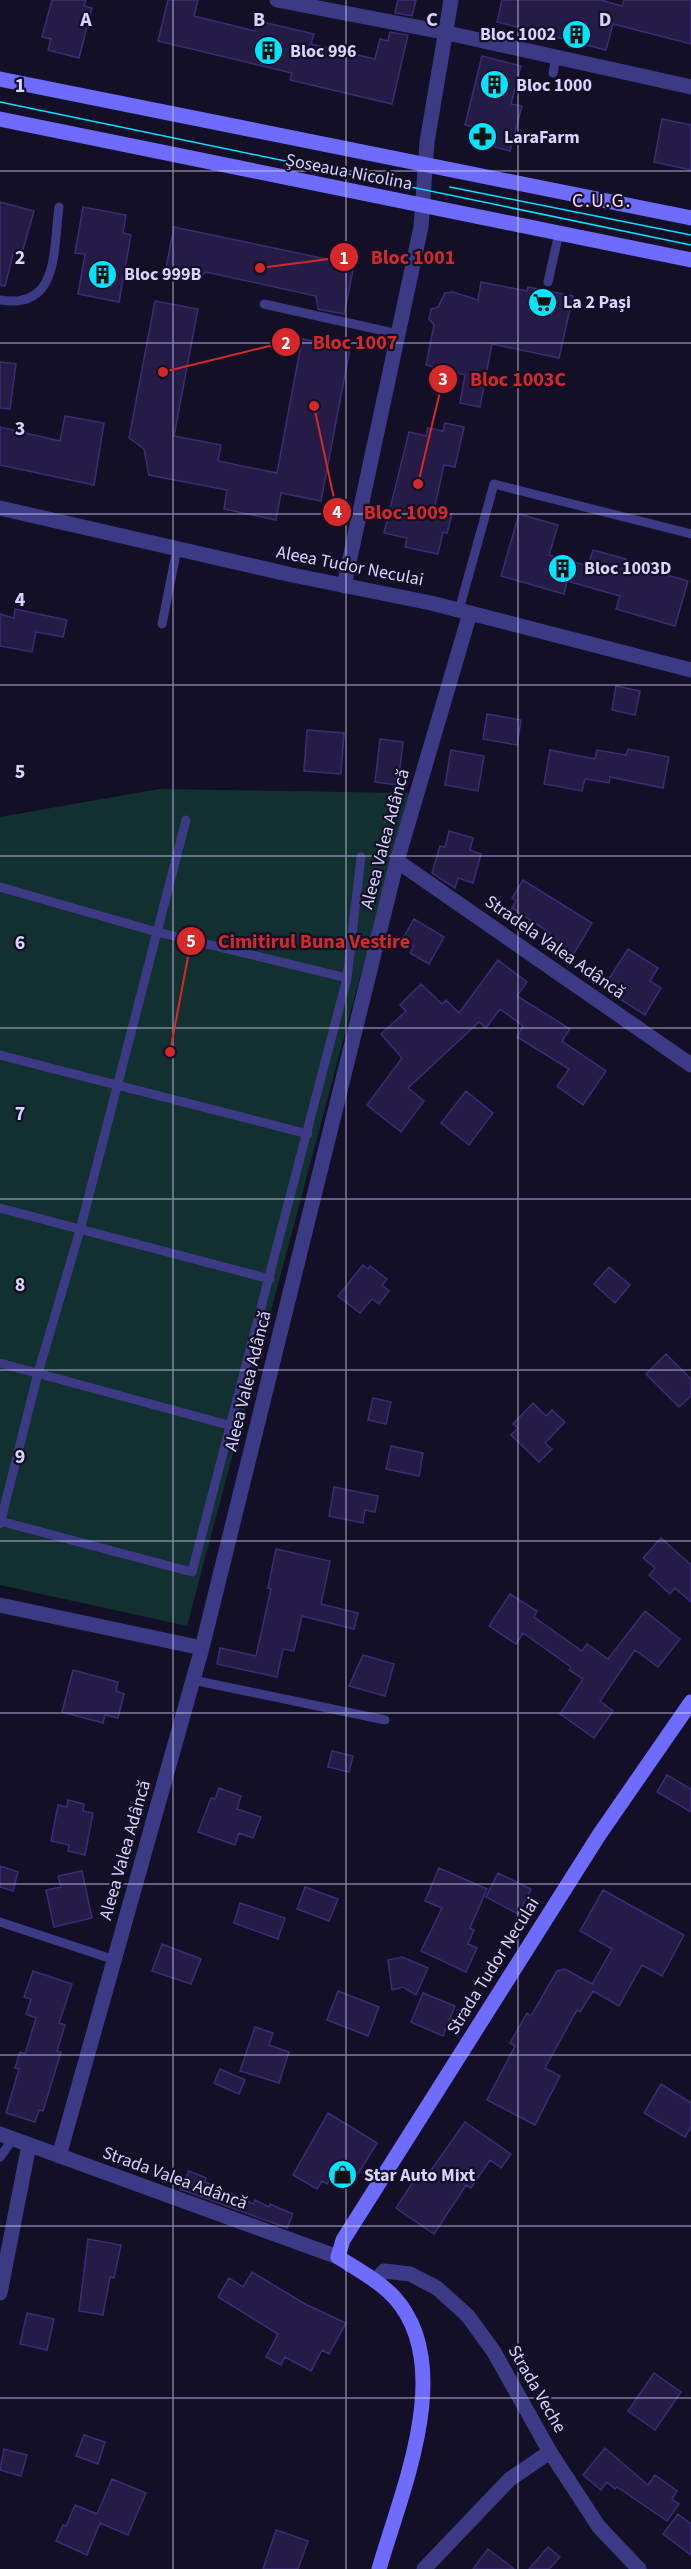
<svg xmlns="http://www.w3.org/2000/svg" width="691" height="2569" font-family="'Source Sans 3',sans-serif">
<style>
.green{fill:#12302f}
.building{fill:#241b47;stroke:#3b2d73;stroke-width:1.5}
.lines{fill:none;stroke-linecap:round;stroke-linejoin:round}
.lane{stroke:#3d3a85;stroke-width:9}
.street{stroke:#3d3a85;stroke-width:15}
.secondary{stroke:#6f6bff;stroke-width:15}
.tram{stroke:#00e5ff;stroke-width:1.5}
.grid{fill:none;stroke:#d9d4ff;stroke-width:1.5;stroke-opacity:0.55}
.labels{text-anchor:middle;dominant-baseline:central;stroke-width:4.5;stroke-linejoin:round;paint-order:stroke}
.poi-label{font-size:18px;font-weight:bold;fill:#d9d4ff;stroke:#130f26;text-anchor:start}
.street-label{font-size:18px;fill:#d9d4ff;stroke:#130f26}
.neighbourhood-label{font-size:20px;letter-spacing:1.5px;fill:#ffd6f0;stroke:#130f26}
.grid-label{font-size:20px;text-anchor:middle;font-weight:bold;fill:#d9d4ff;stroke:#130f26;stroke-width:4.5;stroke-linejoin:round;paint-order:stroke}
.leader{fill:none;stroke:#d62828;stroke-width:2}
.callout-dot{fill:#d62828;stroke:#130f26;stroke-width:2}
.mark-label{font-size:18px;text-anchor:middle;font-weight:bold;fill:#fff}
.callout-label{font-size:20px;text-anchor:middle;font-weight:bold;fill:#d62828;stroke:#130f26;stroke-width:4.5;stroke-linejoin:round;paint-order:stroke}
</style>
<rect width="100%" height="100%" fill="#130f26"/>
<path class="green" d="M159,789L409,793L187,1626L0,1585V817Z"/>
<path class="building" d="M52,0H86L84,6L92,8L79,58L48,50L51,39L42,37Z
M168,0H198L194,16L255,31L258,21L314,34L311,44L375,59L380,39L388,41L390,32L408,35L392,104L290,80L292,73L158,41Z
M398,0H416L412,16L395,13Z
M502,0H601L622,6L624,0H691V44L613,24L606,50L497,22Z
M482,56L521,66L511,104L522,106L510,151L469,140L473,127L465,125Z
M662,119L691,125V170L654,162Z
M0,202L34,211L22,253L14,251L5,286L0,285Z
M83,207L126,215L123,233L131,235L119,302L78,294L85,254L75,253Z
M174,227L354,265L344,314L318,309L316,296L206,272L198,279L165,273Z
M481,282L527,291L528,287L573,296L559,358L492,344L480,407L460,403L465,375L426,365L434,325L429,319L431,309L438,307L445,293L453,292L478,300Z
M155,301L198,309L174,436L221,445L218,461L277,473L302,339L350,348L321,501L281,493L276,520L224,509L227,490L149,475L144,449L129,438Z
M0,362L16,364L10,409L0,408Z
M65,416L104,423L94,485L0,465V427L60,441Z
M445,423L464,427L455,467L444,465L434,510L452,514L447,533L443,532L438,554L405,547L407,538L384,533L409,432L426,436L428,428L443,431Z
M519,514L558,525L549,555L588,566L593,550L626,559L625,563L688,581L675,626L616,609L620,596L567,581L564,594L501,576Z
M15,609L67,620L63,637L36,632L32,652L0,646V614L14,618Z
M616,686L640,691L635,715L612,710Z
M487,714L521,720L517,745L483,739Z
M307,730L344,733L341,774L304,771Z
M380,739L403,742L398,785L375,782Z
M628,749L669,757L663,788L610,777L609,783L585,779L582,791L544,784L550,750L595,759L597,750L626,755Z
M451,750L484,756L478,791L445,785Z
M449,831L473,838L470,850L481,854L473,883L458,878L455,888L432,873L440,846L445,847Z
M523,880L592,923L572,957L545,941L550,933L512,908L516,901L512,898Z
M414,919L444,937L429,964L410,953L414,946L402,940Z
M628,949L658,968L650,981L661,988L645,1015L603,988Z
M498,960L527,982L517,996L570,1029L562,1041L606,1071L583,1105L557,1086L569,1069L517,1037L523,1026L500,1009L486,1028L479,1022L408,1088L424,1101L401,1132L367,1105L402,1058L381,1034L406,1011L400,1005L421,984L442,1004L446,1000L459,1013Z
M466,1091L493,1113L469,1145L441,1123Z
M363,1265L368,1269L370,1266L387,1279L382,1285L389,1291L379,1304L372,1299L360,1313L338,1296Z
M609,1267L630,1285L615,1303L594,1284Z
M666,1354L691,1379V1396L679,1407L646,1374Z
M373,1398L391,1402L386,1424L368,1420Z
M533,1403L546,1416L552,1410L565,1422L545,1443L552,1449L539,1462L511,1435L518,1428L513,1424Z
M391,1446L423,1453L419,1476L386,1469Z
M334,1487L378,1496L375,1512L365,1510L363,1523L329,1516Z
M661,1538L691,1565V1602L675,1588L670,1594L649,1575L655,1568L643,1558Z
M276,1549L330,1561L321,1604L358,1613L354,1629L302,1616L294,1651L283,1649L277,1677L217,1664L220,1648L256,1656L271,1589L268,1588Z
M510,1594L537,1611L534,1617L582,1651L587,1644L608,1659L645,1611L680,1639L658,1667L635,1650L600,1701L613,1711L594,1738L560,1714L583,1679L569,1670L571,1667L523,1633L516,1644L489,1626Z
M363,1655L394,1664L385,1696L349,1686Z
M73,1670L118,1682L116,1691L124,1694L118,1718L105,1715L103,1723L62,1712Z
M332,1751L353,1756L349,1772L328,1767Z
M667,1775L691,1789V1812L657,1792Z
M219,1788L241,1796L237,1809L261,1817L253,1838L239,1833L235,1845L198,1832L211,1798L215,1799Z
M68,1800L84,1804L83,1811L93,1813L85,1855L68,1851L69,1845L51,1841L58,1805L67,1807Z
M0,1866L18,1872L13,1891L0,1887Z
M439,1868L487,1889L470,1928L474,1930L468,1944L477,1948L466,1972L421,1951L442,1908L425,1901Z
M82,1871L92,1918L54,1927L46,1890L61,1887L58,1876Z
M498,1873L531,1889L518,1914L486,1897Z
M305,1887L338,1899L329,1921L297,1909Z
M603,1890L684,1935L662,1976L642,1965L619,2006L593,1991L580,2012L577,2010L545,2068L560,2076L535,2125L487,2100L515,2046L510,2043L527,2013L531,2016L557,1971L565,1969L592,1984L612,1949L580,1931Z
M240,1903L285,1918L278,1939L234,1923Z
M162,1944L201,1959L191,1984L152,1971Z
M402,1957L428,1968L416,1995L403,1987L392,1990L388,1960Z
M33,1971L72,1984L59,2023L65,2025L57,2051L61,2052L43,2111L39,2110L35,2122L6,2113L19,2069L15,2068L20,2052L25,2054L36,2018L26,2014L31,1999L24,1997Z
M338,1991L379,2007L368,2036L327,2020Z
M423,1993L455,2006L443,2036L411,2022Z
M255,2027L273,2033L269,2045L289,2052L279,2083L240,2071Z
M220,2069L245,2080L239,2094L214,2083Z
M661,2084L691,2103V2127L685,2137L644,2113Z
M328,2113L377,2143L358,2174L340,2162L327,2184L322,2181L317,2189L293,2175Z
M465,2122L511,2154L501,2168L490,2160L471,2188L466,2185L434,2234L396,2208L420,2171L427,2176Z
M189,2171L206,2178L205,2182L253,2204L255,2200L269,2207L270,2204L293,2214L287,2228L180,2189Z
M88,2239L121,2245L114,2278L110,2277L103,2315L79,2311Z
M252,2272L305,2304L346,2323L329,2354L322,2350L311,2371L285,2357L281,2365L266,2357L278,2334L218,2297L229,2278L243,2287Z
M27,2313L54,2319L47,2350L20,2344Z
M654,2373L681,2392L655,2430L628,2411Z
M84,2435L105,2442L98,2464L76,2456Z
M605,2448L648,2485L655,2475L677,2491L672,2499L679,2504L667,2521L617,2487L615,2489L607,2482L601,2490L583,2475Z
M4,2449L27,2455L21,2476L0,2470Z
M112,2479L146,2493L128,2535L100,2523L87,2555L56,2541L63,2525L66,2526L75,2505L97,2514Z
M678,2514L691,2524V2555L663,2534Z
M276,2530L308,2541L298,2569H263Z
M548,2547L560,2557L549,2569H529Z
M488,2549L514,2569H473Z"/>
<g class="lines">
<path class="lane" d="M553,73L556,58
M548,282L559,233
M0,300C60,310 53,249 59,207
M264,304L398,334
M459,610L494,484L691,534
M162,624L177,549
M0,887L157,932L347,978
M0,1055L308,1134
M0,1208L270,1279
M0,1363L232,1426
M0,1521L192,1572L347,978L361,857
M0,1524L38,1373L80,1230L186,820
M193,1680L385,1720
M0,1922L115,1960
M0,2157L13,2139"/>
<path class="street" d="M277,0L443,32L691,87
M0,508L292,575L431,603L691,670
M344,586L421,227L427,142L451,0
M397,861L691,1065
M0,1605L202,1648
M0,2134L338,2257
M59,2156L202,1648L397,861L470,613
M375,2281L384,2271L410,2274L437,2288L468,2316L494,2352L550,2452L599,2527L639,2569
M0,2293L29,2145
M424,2569L510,2479L550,2452"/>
<path class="secondary" d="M0,79L691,218
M0,119L691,260
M379,2569C401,2492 457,2366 394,2297C379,2281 357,2269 338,2257L343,2240L599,1835L691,1702"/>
<path class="tram" d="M0,102L691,245
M450,187L691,235"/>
</g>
<path class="grid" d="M173,0V2569M346,0V2569M518,0V2569M0,171H691M0,343H691M0,514H691M0,685H691M0,856H691M0,1028H691M0,1199H691M0,1370H691M0,1541H691M0,1713H691M0,1884H691M0,2055H691M0,2226H691M0,2398H691"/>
<defs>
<symbol id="building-disc" viewBox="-11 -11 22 22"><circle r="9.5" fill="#00e5ff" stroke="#130f26"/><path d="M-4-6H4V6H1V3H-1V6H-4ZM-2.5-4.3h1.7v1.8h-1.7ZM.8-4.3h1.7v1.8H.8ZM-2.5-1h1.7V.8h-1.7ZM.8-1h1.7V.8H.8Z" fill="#111"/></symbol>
<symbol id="pharmacy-disc" viewBox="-11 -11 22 22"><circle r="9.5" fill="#00e5ff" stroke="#130f26"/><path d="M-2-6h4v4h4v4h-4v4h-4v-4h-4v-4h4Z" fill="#111"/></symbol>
<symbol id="supermarket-disc" viewBox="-11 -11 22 22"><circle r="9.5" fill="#00e5ff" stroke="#130f26"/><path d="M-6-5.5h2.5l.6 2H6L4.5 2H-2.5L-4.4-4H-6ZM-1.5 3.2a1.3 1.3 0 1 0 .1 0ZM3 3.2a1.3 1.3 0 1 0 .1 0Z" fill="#111"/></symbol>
<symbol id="shop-disc" viewBox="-11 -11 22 22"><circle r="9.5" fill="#00e5ff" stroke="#130f26"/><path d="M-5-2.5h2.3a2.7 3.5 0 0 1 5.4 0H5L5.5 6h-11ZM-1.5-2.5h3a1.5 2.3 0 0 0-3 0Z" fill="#111"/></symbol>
</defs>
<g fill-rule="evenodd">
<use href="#building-disc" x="560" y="18" width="33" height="33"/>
<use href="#building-disc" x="252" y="34" width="33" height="33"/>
<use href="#building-disc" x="478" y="68" width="33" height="33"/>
<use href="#pharmacy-disc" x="466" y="120" width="33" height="33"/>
<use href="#building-disc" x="86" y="258" width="33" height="33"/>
<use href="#supermarket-disc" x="526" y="286" width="33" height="33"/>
<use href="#building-disc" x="546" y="552" width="33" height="33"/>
<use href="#shop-disc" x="326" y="2158" width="33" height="33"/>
</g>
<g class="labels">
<g class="poi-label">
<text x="556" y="34" text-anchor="end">Bloc 1002</text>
<text x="290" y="51">Bloc 996</text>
<text x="516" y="85">Bloc 1000</text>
<text x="504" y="137">LaraFarm</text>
<text x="124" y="274">Bloc 999B</text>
<text x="563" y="302">La 2 Pași</text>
<text x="584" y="568">Bloc 1003D</text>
<text x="364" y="2175">Star Auto Mixt</text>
</g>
<g class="street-label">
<text transform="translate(349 172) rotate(11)">Șoseaua Nicolina</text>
<text transform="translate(350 566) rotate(11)">Aleea Tudor Neculai</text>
<text transform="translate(385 839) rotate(-75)">Aleea Valea Adâncă</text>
<text transform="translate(555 947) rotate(35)">Stradela Valea Adâncă</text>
<text transform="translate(248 1381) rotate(-76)">Aleea Valea Adâncă</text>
<text transform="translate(125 1850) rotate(-74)">Aleea Valea Adâncă</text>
<text transform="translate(493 1966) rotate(-58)">Strada Tudor Neculai</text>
<text transform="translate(175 2178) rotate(20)">Strada Valea Adâncă</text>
<text transform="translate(537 2389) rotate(60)">Strada Veche</text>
</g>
<g class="neighbourhood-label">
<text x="602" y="201">C.U.G.</text>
</g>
</g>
<g class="grid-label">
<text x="86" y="26">A</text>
<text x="259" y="26">B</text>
<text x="432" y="26">C</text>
<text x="605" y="26">D</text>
<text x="20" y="92">1</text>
<text x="20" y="264">2</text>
<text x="20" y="435">3</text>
<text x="20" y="606">4</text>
<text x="20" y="778">5</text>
<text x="20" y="949">6</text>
<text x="20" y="1120">7</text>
<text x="20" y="1291">8</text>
<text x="20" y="1463">9</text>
</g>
<path class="leader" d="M260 268L344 257M163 372L286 342M418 484L443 379M314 406L337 512M170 1052L191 941"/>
<g class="callout-dot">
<circle cx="260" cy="268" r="6"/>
<circle cx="163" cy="372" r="6"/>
<circle cx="418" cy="484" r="6"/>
<circle cx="314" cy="406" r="6"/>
<circle cx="170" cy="1052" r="6"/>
<circle cx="344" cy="257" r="15"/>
<circle cx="286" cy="342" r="15"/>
<circle cx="443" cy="379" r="15"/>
<circle cx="337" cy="512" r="15"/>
<circle cx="191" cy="941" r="15"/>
</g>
<g class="mark-label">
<text x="344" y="264">1</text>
<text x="286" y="349">2</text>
<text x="443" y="385">3</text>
<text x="337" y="518">4</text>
<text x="191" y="947">5</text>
</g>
<g class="callout-label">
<text x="413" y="264">Bloc 1001</text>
<text x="355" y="349">Bloc 1007</text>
<text x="518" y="386">Bloc 1003C</text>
<text x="406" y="519">Bloc 1009</text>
<text x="314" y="948">Cimitirul Buna Vestire</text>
</g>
</svg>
